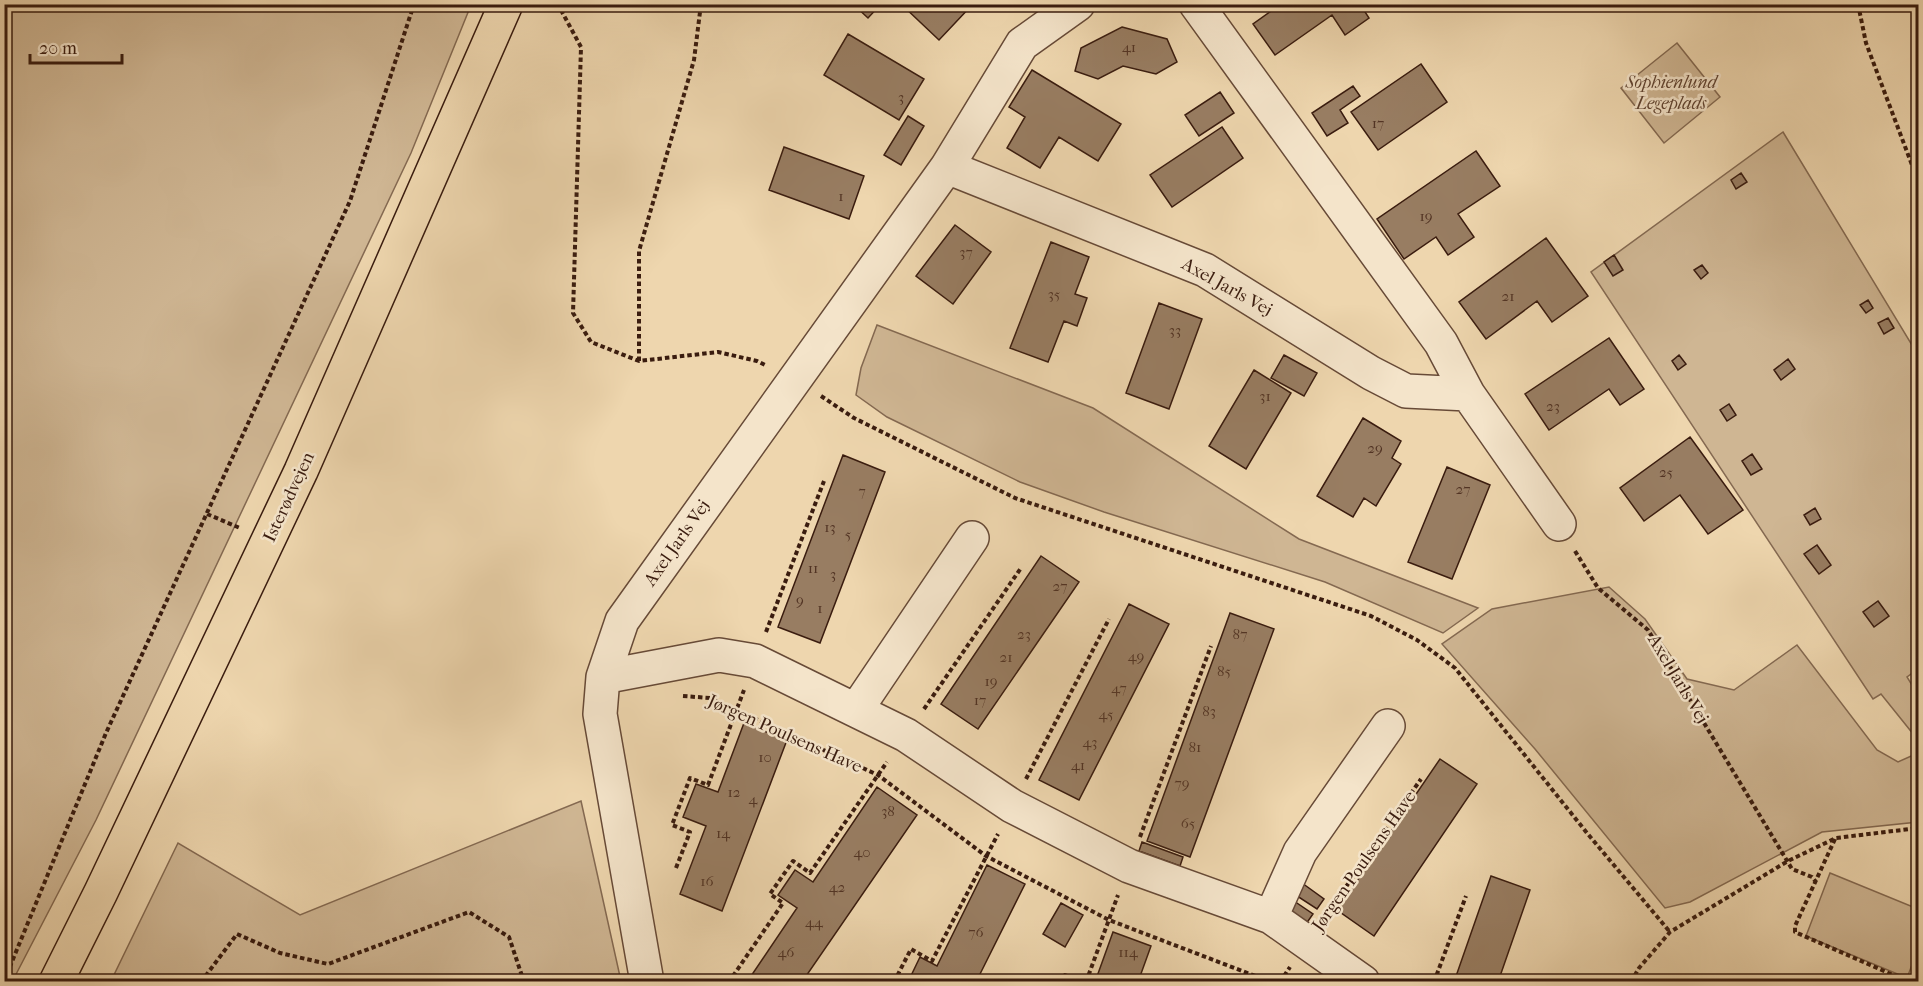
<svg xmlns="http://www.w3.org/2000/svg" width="1923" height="986" font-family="'IM FELL French Canon',serif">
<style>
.green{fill:#cfb693;stroke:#846951;stroke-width:1.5}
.building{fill:#987d62;stroke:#3a1c0f;stroke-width:1.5}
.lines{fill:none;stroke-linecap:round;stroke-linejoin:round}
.minor-casing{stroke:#674a37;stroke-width:36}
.trunk-casing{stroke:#3a1c0f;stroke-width:36}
.path{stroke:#3a1c0f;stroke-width:4;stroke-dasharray:4.5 3;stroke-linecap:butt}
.minor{stroke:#f4e4ca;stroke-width:33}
.trunk{stroke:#eed6ae;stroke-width:33}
.labels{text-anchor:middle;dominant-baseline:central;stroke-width:5;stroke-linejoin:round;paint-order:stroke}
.number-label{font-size:15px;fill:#523424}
.park-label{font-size:18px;font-style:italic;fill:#5f4230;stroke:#f4e4ca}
.street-label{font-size:18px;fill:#3a1c0f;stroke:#f4e4ca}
</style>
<rect width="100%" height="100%" fill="#eed6ae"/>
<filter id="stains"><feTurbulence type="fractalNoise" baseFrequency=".00333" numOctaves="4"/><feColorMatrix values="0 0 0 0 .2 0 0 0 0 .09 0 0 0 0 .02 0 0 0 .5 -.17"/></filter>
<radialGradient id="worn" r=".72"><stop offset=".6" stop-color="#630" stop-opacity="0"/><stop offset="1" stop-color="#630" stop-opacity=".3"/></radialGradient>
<path class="green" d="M5,4L471,5L411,153L96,820L12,982L4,981Z
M1677,43L1720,97L1664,143L1621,88Z
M1783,132L1918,355V669L1907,677L1918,695V740L1881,694L1873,699L1591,272Z
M877,325L1093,408L1299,539L1478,608L1443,633L1325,582L1104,512L1020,482L887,417L856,395L861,368Z
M1609,587L1645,619L1687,679L1734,690L1797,645L1877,750L1898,762L1918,753V822L1822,832L1690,902L1665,908L1535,749L1442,644L1492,609Z
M581,801L621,981H111L178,843L300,915Z
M1830,873L1918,909V949L1907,978L1806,936Z"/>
<path class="building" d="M853,4H881L868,18Z
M901,4H971L972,5L939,40Z
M1281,4H1360L1369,18L1345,35L1332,15L1275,55L1253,24Z
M1122,27L1167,39L1177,62L1156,74L1123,66L1098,79L1075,71L1081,48Z
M848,34L924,79L899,120L824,75Z
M1421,64L1447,102L1378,150L1351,112Z
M1032,70L1121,124L1098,161L1059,137L1040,168L1007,148L1025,117L1009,107Z
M1353,86L1360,96L1340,110L1348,123L1327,136L1312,113Z
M1220,92L1234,113L1199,136L1185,115Z
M908,116L924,126L901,165L884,155Z
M1222,127L1243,158L1172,207L1150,175Z
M784,147L864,176L849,219L769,190Z
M1476,151L1500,186L1458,214L1474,237L1448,255L1436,237L1404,259L1377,219Z
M1741,173L1747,182L1736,189L1731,180Z
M955,225L991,252L953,304L916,276Z
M1546,238L1588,296L1552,322L1537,301L1486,339L1459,302Z
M1051,242L1089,257L1075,294L1087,298L1077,326L1064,321L1048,362L1010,348Z
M1614,255L1623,270L1613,276L1604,262Z
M1702,265L1708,273L1701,279L1694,270Z
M1868,300L1873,308L1866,313L1860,305Z
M1159,303L1202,319L1169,409L1126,393Z
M1888,318L1894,328L1884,334L1878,323Z
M1609,338L1644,389L1620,405L1609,389L1549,430L1525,394Z
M1284,355L1317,373L1304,396L1271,378Z
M1679,355L1686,364L1678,370L1672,361Z
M1788,359L1795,369L1781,380L1774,370Z
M1254,370L1291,393L1246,469L1209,446Z
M1729,404L1736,415L1727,421L1720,410Z
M1363,418L1401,441L1392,458L1401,464L1376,506L1364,498L1353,517L1317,496Z
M1690,437L1743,510L1708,534L1680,495L1644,521L1620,488Z
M1752,454L1762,469L1751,475L1742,461Z
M843,455L885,472L820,643L778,627Z
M1447,467L1490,485L1452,579L1408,562Z
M1815,508L1821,519L1810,525L1804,515Z
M1817,545L1831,565L1819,574L1804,554Z
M1041,556L1079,582L978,729L941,704Z
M1878,601L1889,616L1874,627L1863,612Z
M1129,604L1169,624L1079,800L1039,780Z
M1230,613L1274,629L1190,857L1147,841Z
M744,723L787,740L722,911L680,894L706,826L683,817L696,784L718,792Z
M1440,759L1477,784L1374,936L1337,910Z
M877,787L917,815L802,982H747L797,908L778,895L795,870L813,882Z
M1142,842L1183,857L1180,866L1139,851Z
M987,865L1025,884L976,982H908L920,957L937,966Z
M1491,876L1530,890L1498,982H1454Z
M1302,883L1324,899L1317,909L1294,894Z
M1291,899L1313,914L1306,924L1285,908Z
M1061,903L1083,915L1065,947L1043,934Z
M1113,932L1151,946L1138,982H1095Z"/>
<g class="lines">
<defs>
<path id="minor" d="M1196,4L1441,343L1468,394L1559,524
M947,167L1205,270L1371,373L1406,391L1468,394
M603,677L719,655L755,661L906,735L1012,806L1129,866L1271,917L1363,982
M856,710L972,538
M1271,917L1300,852L1388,726
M647,982L600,714L603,677L622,621L947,167L1022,44L1078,4"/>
<path id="trunk" d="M56,982L101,892L301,471L506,4"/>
</defs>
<use href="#minor" class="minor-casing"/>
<use href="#trunk" class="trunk-casing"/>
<path class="path" d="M1858,4L1866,43L1918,181
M561,10L581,47L573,313L591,342L639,361L718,352L757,361L767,366
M639,361V251L694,60L701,4
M821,396L854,418L1015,498L1371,616L1417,640L1455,668L1587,833L1670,932
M207,514L240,528
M1575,551L1598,588L1648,630L1792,869L1812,877L1816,882
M766,632L824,481
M683,696L710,698L878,775L986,856L1109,920L1271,982
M924,709L1021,568
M1026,779L1109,619
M1140,837L1211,646
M1835,839L1795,926V932L1909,982
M676,868L690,832L672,825L690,778L708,785L744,690
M1325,917L1421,779
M733,976L783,903L770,894L793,861L810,873L887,762
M4,981L106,733L350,201L414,4
M201,982L237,934L280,953L328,964L469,912L509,937L524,982
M894,982L911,949L932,961L998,834
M1062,982L1065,975L1083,982
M1086,982L1118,895
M1280,982L1290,967
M1434,982L1466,896
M1631,982L1639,968L1670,932L1788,861L1836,838L1918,828"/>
<use href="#minor" class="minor"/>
<use href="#trunk" class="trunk"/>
</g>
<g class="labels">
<g class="number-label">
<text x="1129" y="47">41</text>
<text x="901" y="97">3</text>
<text x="1378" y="123">17</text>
<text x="841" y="196">1</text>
<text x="1426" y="216">19</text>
<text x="966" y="252">37</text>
<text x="1054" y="294">35</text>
<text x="1508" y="296">21</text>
<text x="1175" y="330">33</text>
<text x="1265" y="396">31</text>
<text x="1553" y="406">23</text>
<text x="1375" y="448">29</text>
<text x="1666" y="472">25</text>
<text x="1463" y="489">27</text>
<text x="862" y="491">7</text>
<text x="830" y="527">13</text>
<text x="848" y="534">5</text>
<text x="813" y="568">11</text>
<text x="833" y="574">3</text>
<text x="1060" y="586">27</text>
<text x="800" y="600">9</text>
<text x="820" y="608">1</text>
<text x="1024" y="634">23</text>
<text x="1240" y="634">87</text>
<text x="1136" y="656">49</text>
<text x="1006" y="657">21</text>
<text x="1224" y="671">85</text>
<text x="991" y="681">19</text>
<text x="1119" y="688">47</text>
<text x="980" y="700">17</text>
<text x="1209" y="711">83</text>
<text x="1106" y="714">45</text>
<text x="1090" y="742">43</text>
<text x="1195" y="747">81</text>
<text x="765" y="757">10</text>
<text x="1078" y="765">41</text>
<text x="1182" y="783">79</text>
<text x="734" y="792">12</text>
<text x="753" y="799">4</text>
<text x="888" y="811">38</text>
<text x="1188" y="823">65</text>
<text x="723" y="833">14</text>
<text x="862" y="852">40</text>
<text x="707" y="881">16</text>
<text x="837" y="887">42</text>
<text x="814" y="922">44</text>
<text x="976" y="932">76</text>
<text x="786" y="952">46</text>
<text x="1128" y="952">114</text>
</g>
<g class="park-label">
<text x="1671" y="82">Sophienlund<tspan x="1671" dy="21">Legeplads</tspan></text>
</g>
<g class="street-label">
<text transform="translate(1227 287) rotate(29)">Axel Jarls Vej</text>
<text transform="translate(289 497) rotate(-65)">Isterødvejen</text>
<text transform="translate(677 543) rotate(-55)">Axel Jarls Vej</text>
<text transform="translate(1678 679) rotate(59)">Axel Jarls Vej</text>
<text transform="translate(785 734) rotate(24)">Jørgen Poulsens Have</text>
<text transform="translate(1364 861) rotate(-55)">Jørgen Poulsens Have</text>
</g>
</g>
<rect width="1923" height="986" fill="none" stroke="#eed6ae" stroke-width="24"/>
<rect x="6" y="6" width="1911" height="974" fill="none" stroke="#3a1c0f" stroke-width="3"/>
<rect x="12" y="12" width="1899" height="962" fill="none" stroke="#3a1c0f" stroke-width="1.5"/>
<path d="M30 54v9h92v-9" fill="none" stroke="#3a1c0f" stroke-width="3"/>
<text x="39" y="54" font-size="18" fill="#3a1c0f" stroke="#f4e4ca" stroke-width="4.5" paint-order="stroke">20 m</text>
<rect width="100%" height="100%" filter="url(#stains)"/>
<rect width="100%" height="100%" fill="url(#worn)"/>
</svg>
